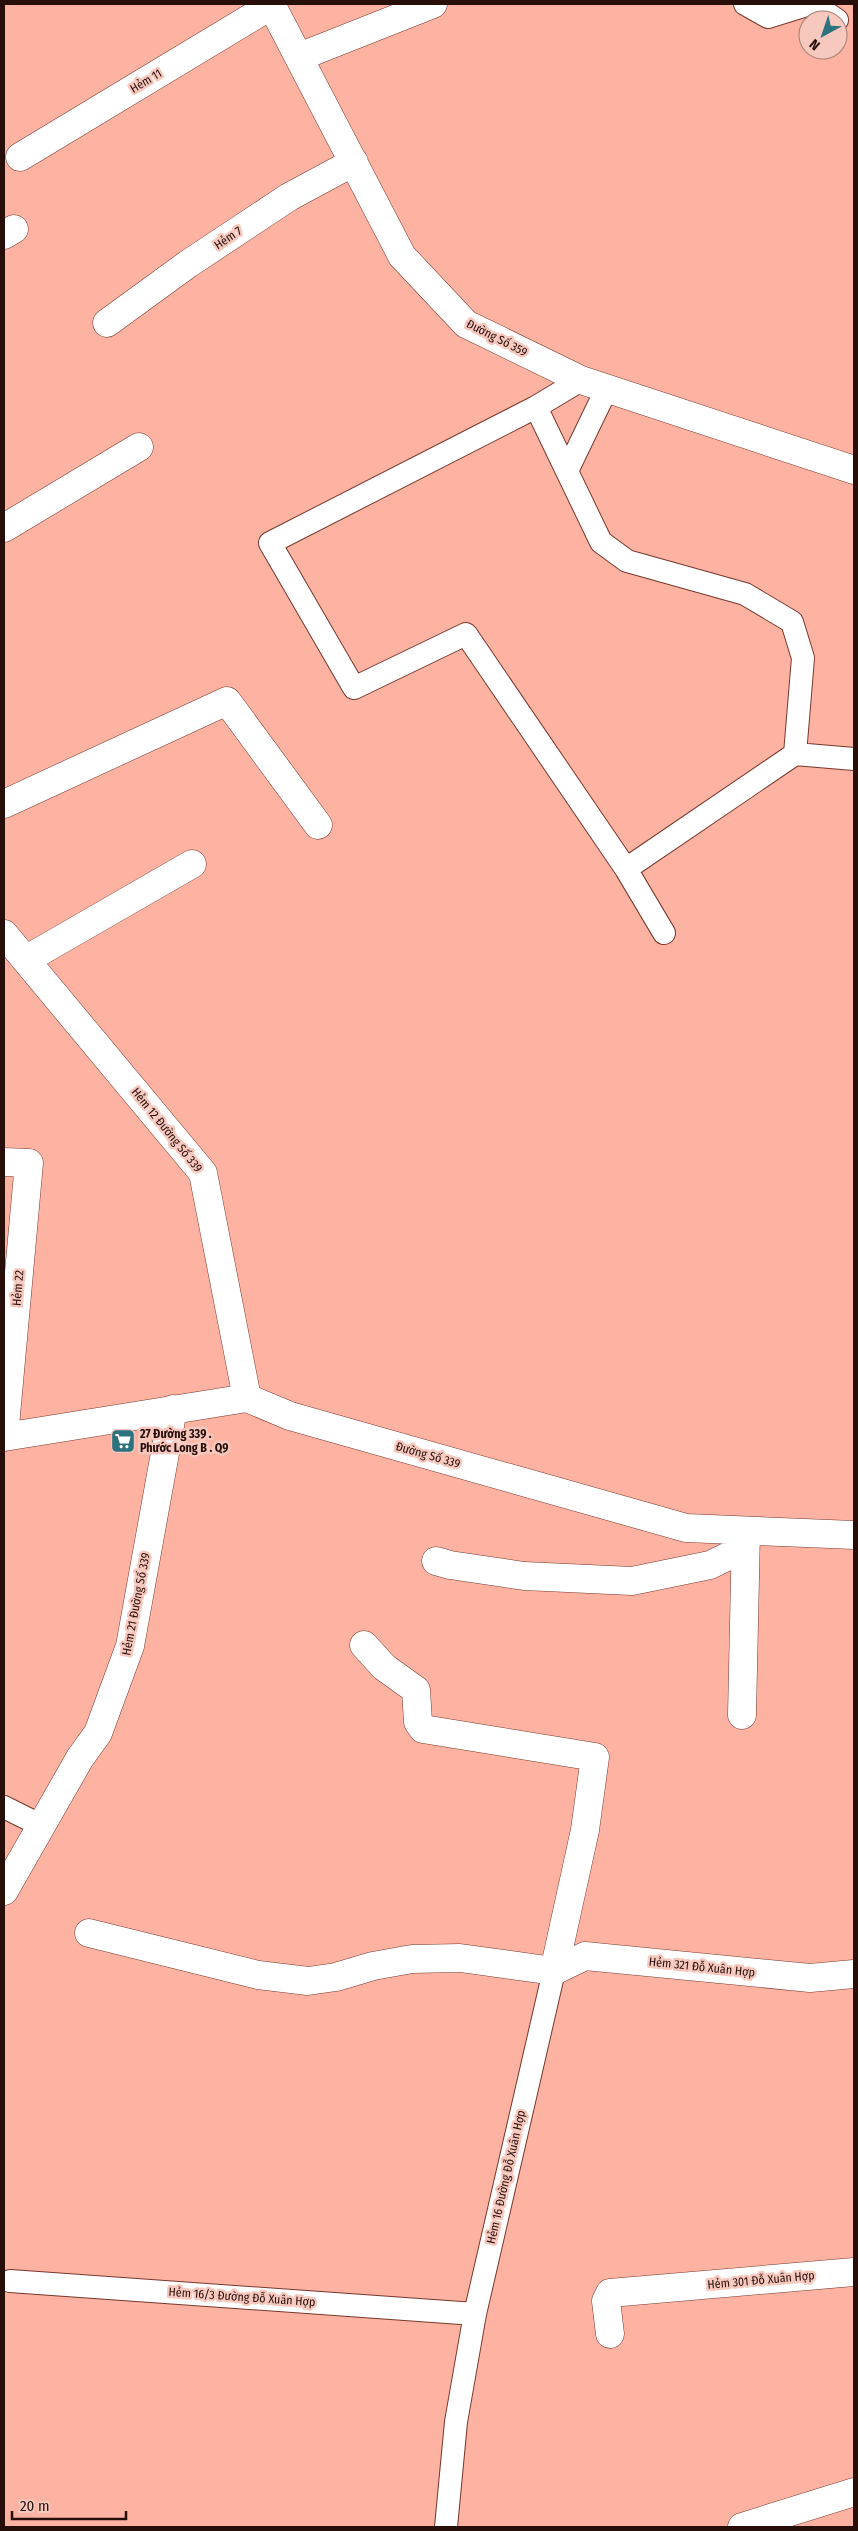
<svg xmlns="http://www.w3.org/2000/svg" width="858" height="2531" font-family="'Fira Sans Condensed',sans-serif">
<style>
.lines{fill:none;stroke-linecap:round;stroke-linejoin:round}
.lane-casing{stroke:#77382c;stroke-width:24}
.street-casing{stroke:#77382c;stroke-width:29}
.lane{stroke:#fff;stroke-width:22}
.street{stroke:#fff;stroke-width:28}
.labels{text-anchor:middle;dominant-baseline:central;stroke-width:5;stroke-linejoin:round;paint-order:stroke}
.street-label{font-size:12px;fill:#280e09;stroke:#f6c8be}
.poi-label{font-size:12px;font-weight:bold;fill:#280e09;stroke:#f6c8be;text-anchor:start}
</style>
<rect width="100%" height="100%" fill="#fdb2a2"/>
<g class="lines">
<defs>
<path id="lane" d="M745,4L768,17L810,4
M814,4L837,20
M581,380L536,407L601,542L627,561L745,594L792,622L803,658L795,754
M536,407L270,543L354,688L466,634L626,869L664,933
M567,471L607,388
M626,869L795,754L854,759
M4,1807L42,1826
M10,2281L475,2314
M446,2527L456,2422L475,2314L554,1971"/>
<path id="street" d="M271,4L402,256L466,324L581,380L854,470
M299,57L433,4
M20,157L272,5
M4,235L14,229
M107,323L188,264L289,197L354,162
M4,528L139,447
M4,804L227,701L318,825
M4,934L203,1173L247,1398
M27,959L192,864
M4,1162L29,1163L4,1437
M4,1437L247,1398L290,1416L686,1528L854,1535
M436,1561L450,1565L524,1576L632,1581L710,1565L745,1548
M364,1645L384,1667L416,1690L418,1722L423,1729L595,1757L585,1830L554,1971
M742,1715L746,1531
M4,1891L80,1758L98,1733L130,1646L173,1409
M89,1933L258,1975L308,1981L336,1977L373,1966L412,1959L460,1958L554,1971
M554,1971L585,1956L810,1978L854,1974
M610,2334L606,2301L610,2293L854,2272
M742,2527L854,2492"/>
</defs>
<use href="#lane" class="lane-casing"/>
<use href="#street" class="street-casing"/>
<use href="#lane" class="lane"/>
<use href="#street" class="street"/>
</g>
<defs>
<symbol id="supermarket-square" viewBox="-11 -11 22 22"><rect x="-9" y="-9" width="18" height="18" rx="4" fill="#2c727f" stroke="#f6c8be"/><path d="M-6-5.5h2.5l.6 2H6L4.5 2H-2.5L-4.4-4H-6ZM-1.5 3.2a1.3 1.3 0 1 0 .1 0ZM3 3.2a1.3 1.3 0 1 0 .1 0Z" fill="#fff"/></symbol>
</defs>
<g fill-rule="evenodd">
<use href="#supermarket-square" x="109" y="1427" width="28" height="28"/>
</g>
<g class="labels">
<g class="street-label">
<text transform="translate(146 81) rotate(-31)">Hẻm 11</text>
<text transform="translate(228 238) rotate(-34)">Hẻm 7</text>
<text transform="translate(497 338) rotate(27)">Đường Số 359</text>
<text transform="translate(167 1130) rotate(51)">Hẻm 12 Đường Số 339</text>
<text transform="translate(18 1288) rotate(-85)">Hẻm 22</text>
<text transform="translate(428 1455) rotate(16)">Đường Số 339</text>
<text transform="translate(136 1604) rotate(-79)">Hẻm 21 Đường Số 339</text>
<text transform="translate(702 1967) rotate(6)">Hẻm 321 Đỗ Xuân Hợp</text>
<text transform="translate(506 2177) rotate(-77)">Hẻm 16 Đường Đỗ Xuân Hợp</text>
<text transform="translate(761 2280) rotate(-5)">Hẻm 301 Đỗ Xuân Hợp</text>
<text transform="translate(242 2297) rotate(4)">Hẻm 16/3 Đường Đỗ Xuân Hợp</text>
</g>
<g class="poi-label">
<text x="140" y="1434">27 Đường 339 .<tspan x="140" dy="14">Phước Long B . Q9</tspan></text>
</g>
</g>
<rect width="858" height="2531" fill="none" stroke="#280e09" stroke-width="10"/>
<g transform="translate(823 35) rotate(220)"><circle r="24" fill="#f6c8be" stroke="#a47e76"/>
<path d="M0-4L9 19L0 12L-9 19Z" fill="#2c727f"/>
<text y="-8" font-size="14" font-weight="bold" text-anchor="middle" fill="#280e09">N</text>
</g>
<path d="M12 2511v8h114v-8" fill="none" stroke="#280e09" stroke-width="2.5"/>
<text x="20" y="2511" font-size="15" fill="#280e09" stroke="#f6c8be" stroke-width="4" paint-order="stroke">20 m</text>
</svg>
